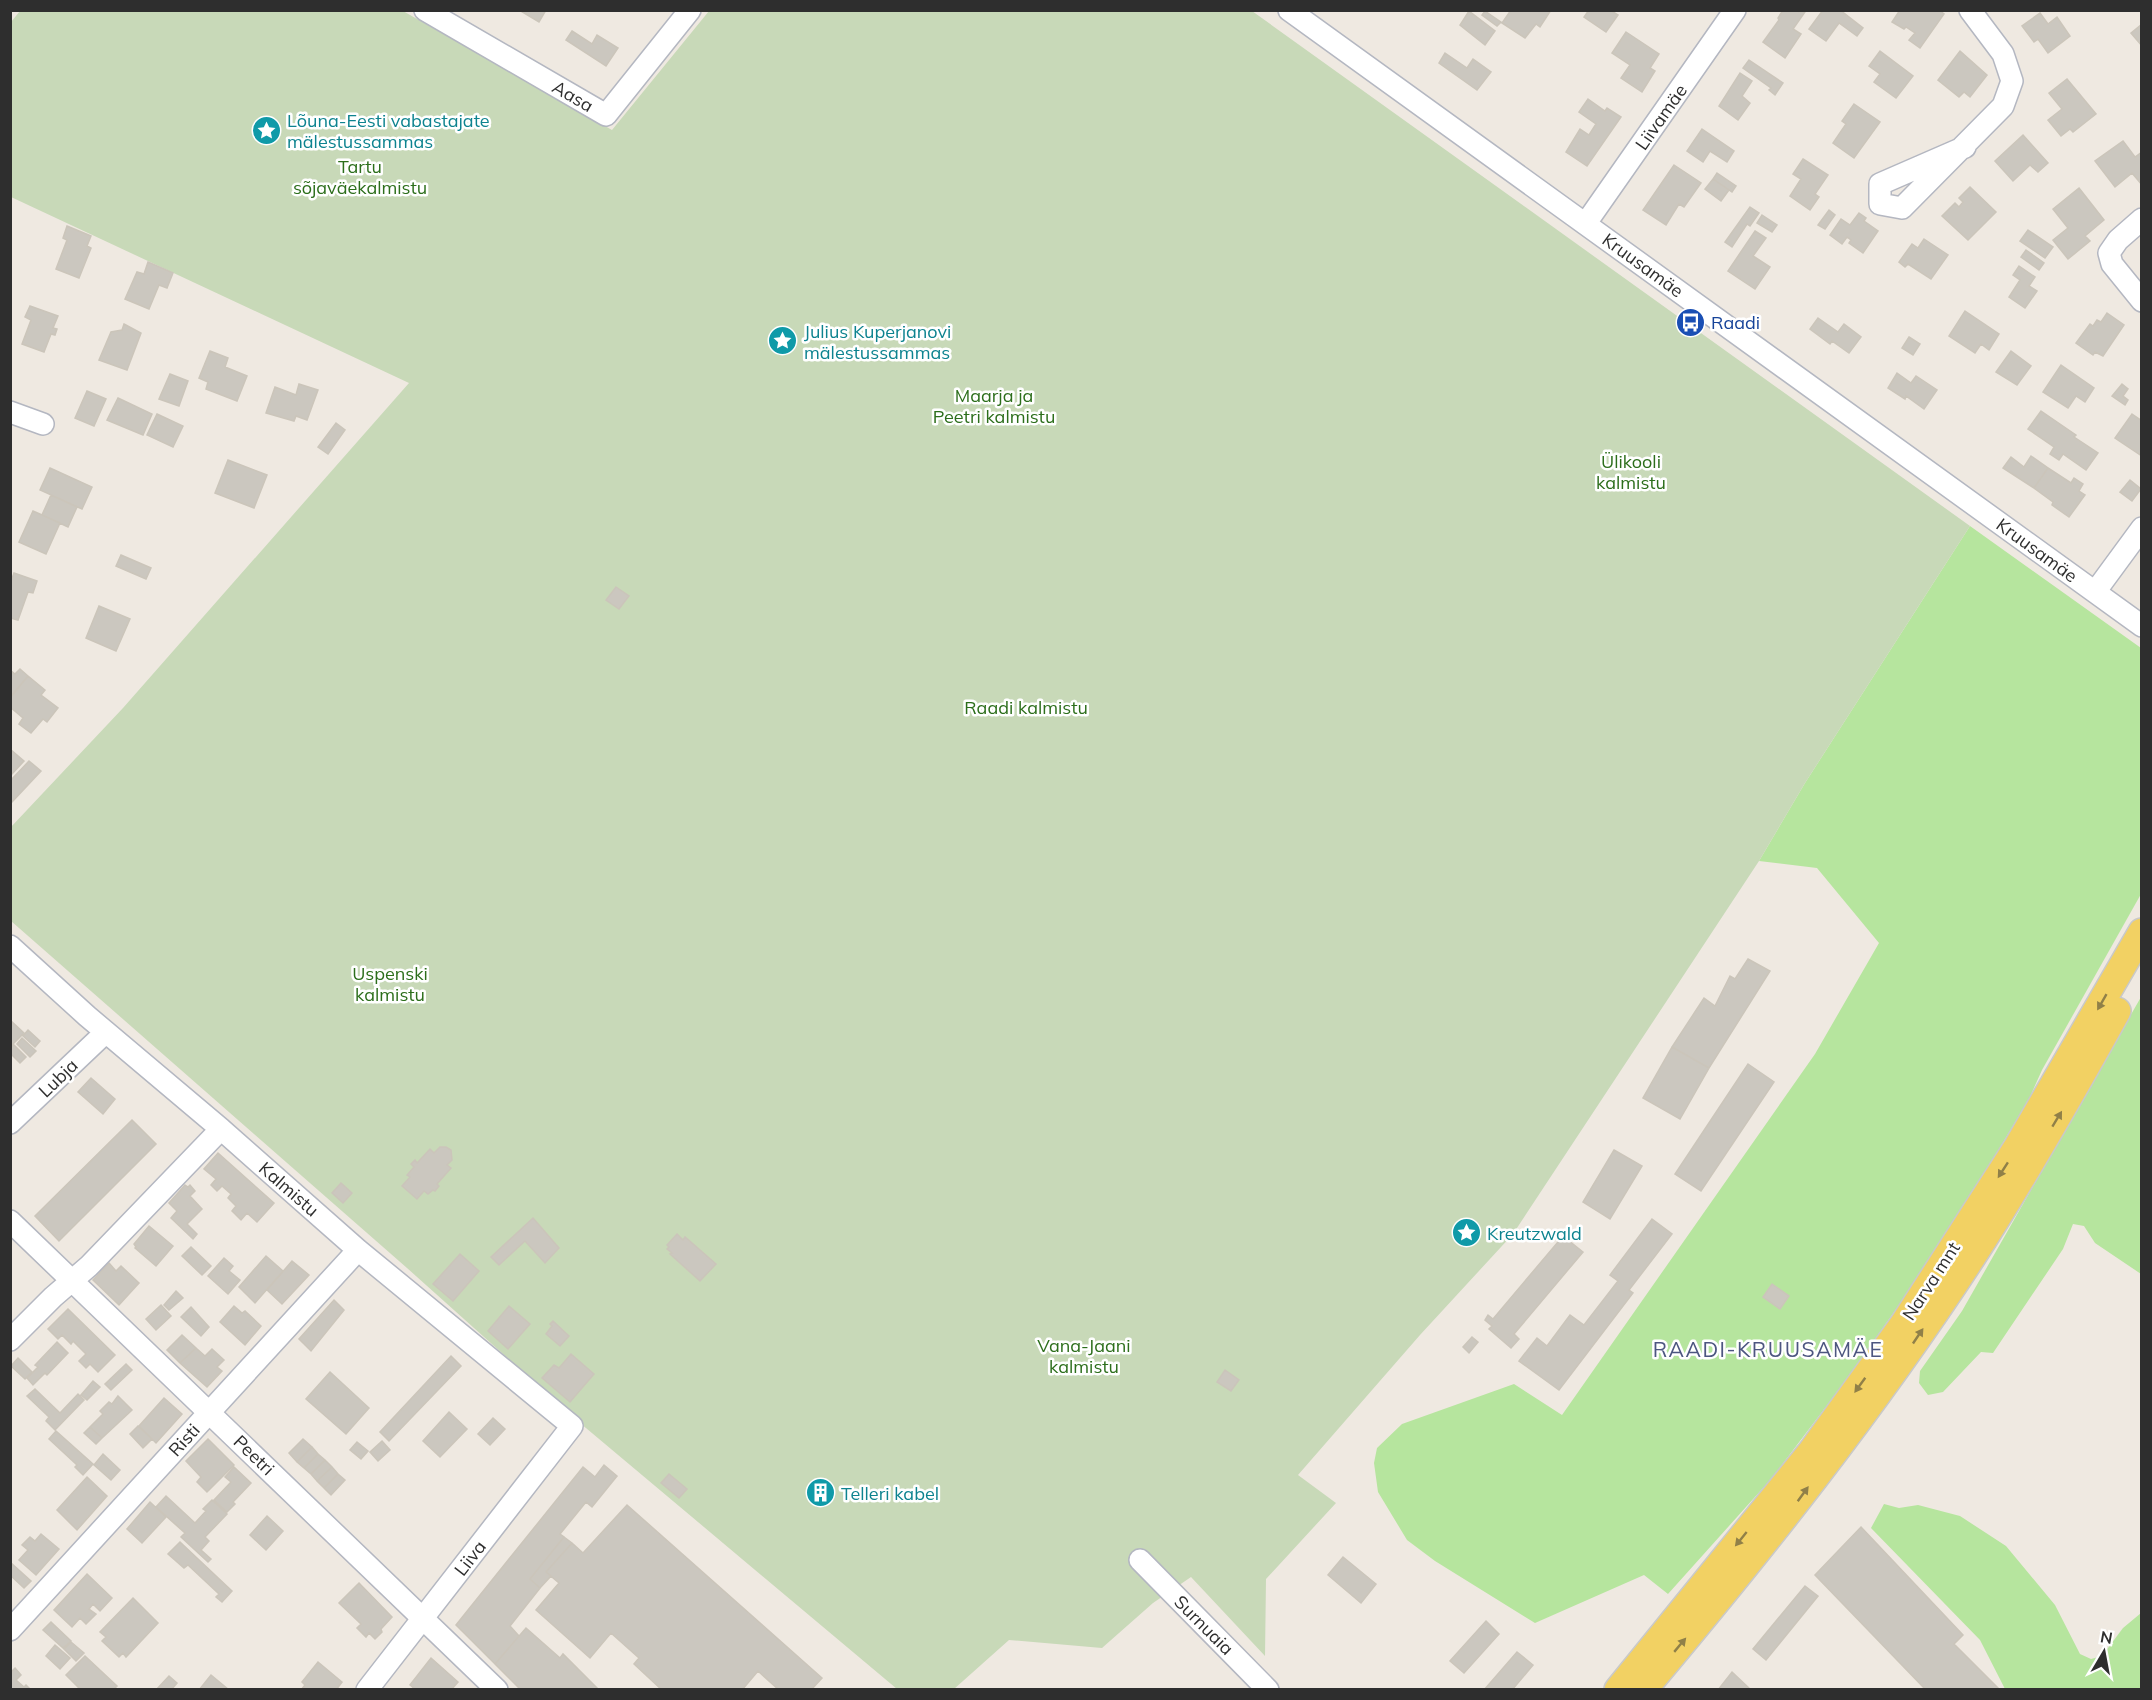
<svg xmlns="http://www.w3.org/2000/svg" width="2152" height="1700" font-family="Mulish,sans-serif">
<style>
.green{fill:#b6e59e}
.cemetery{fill:#c8d9b8}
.building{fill:#cbc7bf;stroke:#cbc5ba;stroke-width:1.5}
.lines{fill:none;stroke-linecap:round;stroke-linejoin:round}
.minor-casing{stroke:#b4b7c1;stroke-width:24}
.major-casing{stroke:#c9c9c9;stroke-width:30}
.minor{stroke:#fff;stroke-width:21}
.major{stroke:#f2d163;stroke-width:27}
.oneway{fill:#908048}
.labels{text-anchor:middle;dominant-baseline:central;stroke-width:5;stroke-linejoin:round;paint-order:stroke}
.street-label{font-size:18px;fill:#2e2e2e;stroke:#fff}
.culture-label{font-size:18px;fill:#0d838f;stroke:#fff;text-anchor:start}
.park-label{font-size:18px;fill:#2c6e1b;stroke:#fff}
.transit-label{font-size:18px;fill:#164399;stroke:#fff;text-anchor:start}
.quarter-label{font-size:21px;letter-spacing:1.5px;fill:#4d5680;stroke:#fff}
</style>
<rect width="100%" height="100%" fill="#efe9e1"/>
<path class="green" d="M1970,526L2141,648V894L2042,1070L2029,1099L1944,1241L1847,1379L1772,1478L1668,1594L1644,1575L1535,1623L1435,1561L1407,1540L1378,1492L1374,1463L1377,1448L1402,1424L1514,1384L1562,1415L1815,1054L1879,943L1817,868L1759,861L1805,783Z
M2141,997V1274L2095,1243L2084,1226L2073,1224L2063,1249L1993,1353L1981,1352L1943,1392L1928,1395L1919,1383L1920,1371L1962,1311Z
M1884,1504L1899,1508L1918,1505L1960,1516L2006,1546L2055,1605L2080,1654L2091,1659L2102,1656L2123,1628L2141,1613V1689H2005L1980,1640L1871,1528Z"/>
<path class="cemetery" d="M20,11H403L612,130L709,11H1252L1970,526L1805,783L1759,861L1513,1234L1420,1335L1298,1475L1336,1503L1266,1579L1265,1656L1191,1577L1153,1603L1102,1648L1009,1640L954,1689H897L580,1423L407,1268L11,921V827L123,708L409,383L11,197V22Z"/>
<path class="building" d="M519,10H546L539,22Z
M1511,10H1551L1540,27L1536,24L1525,38L1502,23Z
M1589,10H1614L1613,12L1618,15L1606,32L1584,17Z
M1783,10L1805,12L1793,29L1801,34L1785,58L1763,42L1779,20L1778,18Z
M1823,10H1840L1863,28L1857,36L1839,23L1826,41L1809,29Z
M1900,10H1939L1944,14L1920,48L1909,40L1915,33L1906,27L1904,29L1892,22Z
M1469,11L1495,31L1485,45L1460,25Z
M1485,11L1501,22L1497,26L1482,15Z
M2040,13L2048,24L2057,17L2070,36L2048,53L2038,39L2034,42L2022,26Z
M2142,24V46L2131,33Z
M572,31L592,44L597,35L618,48L606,66L566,40Z
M1626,32L1659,54L1650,68L1655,71L1642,92L1621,78L1630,65L1612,53Z
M1880,51L1913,76L1896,98L1874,82L1880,74L1869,66Z
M1960,51L1987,75L1970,97L1964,92L1959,97L1938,80Z
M1445,53L1467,68L1473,59L1491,72L1477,90L1439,63Z
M1749,60L1783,83L1775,95L1769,90L1771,88L1743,68Z
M1740,73L1752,81L1742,96L1750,103L1738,120L1719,106Z
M2067,79L2096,114L2073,132L2070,129L2061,136L2048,120L2062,109L2049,93Z
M1588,99L1605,111L1607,108L1621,117L1587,166L1566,152L1580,129L1589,135L1596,124L1579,112Z
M1854,104L1880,122L1854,158L1833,143L1846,124L1842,121Z
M1702,129L1734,151L1727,162L1710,151L1703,162L1687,151Z
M2023,135L2048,163L2038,172L2030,165L2013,181L1995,161Z
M2123,141L2135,157L2142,152V185L2132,173L2115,187L2095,161Z
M1803,159L1828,175L1815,194L1819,197L1810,210L1790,196L1801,179L1793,174Z
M1674,165L1701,183L1684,207L1679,204L1666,225L1643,210Z
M1717,173L1736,186L1732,192L1713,179Z
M1713,179L1729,190L1721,201L1705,189Z
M1970,187L1996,212L1968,240L1942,216L1955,203L1959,207L1963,202L1959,198Z
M2079,188L2104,220L2085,236L2090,241L2068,259L2053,240L2068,228L2053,209Z
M1750,207L1759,213L1750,226L1747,224L1732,247L1725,242Z
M1829,210L1835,215L1825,229L1818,225Z
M1859,213L1866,218L1864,221L1878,231L1863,253L1849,243L1851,240L1847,237L1842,244L1830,235L1841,219L1850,225Z
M1762,215L1777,225L1772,232L1757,223Z
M67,226L91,236L87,246L91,248L79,278L56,269L67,240L63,238Z
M2028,230L2053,247L2045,258L2020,241Z
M1755,231L1766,238L1753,256L1770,267L1755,289L1728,271Z
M1924,239L1948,255L1931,279L1908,264L1905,267L1899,262L1912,244L1918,248Z
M2026,250L2044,263L2039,270L2021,257Z
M148,262L173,273L167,288L159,285L149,309L125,299L137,272L144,274Z
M2019,266L2035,277L2029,286L2037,291L2025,308L2009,297L2020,280L2013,275Z
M30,306L58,316L53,328L57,329L55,335L51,334L44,352L22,344L31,320L25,317Z
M1965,311L1999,334L1989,350L1981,344L1975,353L1949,336Z
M2107,313L2124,325L2103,356L2095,352L2093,355L2076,343L2090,324L2093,326L2097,320L2101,322Z
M1818,318L1838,332L1844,324L1861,337L1849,353L1832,341L1830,344L1810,329Z
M124,324L141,333L127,370L99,360L111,332L122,330Z
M1909,337L1920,344L1913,355L1902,348Z
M210,351L228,358L225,367L247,376L237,401L206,389L208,382L199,378Z
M2011,351L2031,366L2017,385L1996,372Z
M2061,365L2094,388L2085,402L2076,396L2068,408L2043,392Z
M1897,373L1911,383L1916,376L1937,390L1924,409L1906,396L1905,399L1888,388Z
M170,374L188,381L179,406L159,399Z
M299,384L318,390L307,420L296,416L294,421L266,413L275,387L296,395Z
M2122,384L2128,389L2123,396L2128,400L2125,405L2112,396Z
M87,391L106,399L94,426L75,418Z
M118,398L152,414L143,435L107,420Z
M2041,411L2076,435L2074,437L2098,453L2086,470L2063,454L2059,460L2050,454L2054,447L2028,429Z
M157,414L183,426L173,447L147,435Z
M2132,414L2142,421V456L2115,438Z
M336,423L345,430L328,454L318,447Z
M2031,456L2048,468L2034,488L2003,468L2011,457L2024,467Z
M228,460L267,475L254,508L215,493Z
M50,468L92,487L82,509L40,490Z
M2048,468L2071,483L2074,478L2083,484L2079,491L2085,495L2069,517L2052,505L2053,502L2034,488Z
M2130,480L2141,489L2132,501L2120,492Z
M51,495L77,507L68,527L42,515Z
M33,511L60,523L46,554L19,542Z
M121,555L151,568L146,579L116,566Z
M14,573L37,581L33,593L28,592L18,620L10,618V584Z
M616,587L629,596L619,609L606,600Z
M99,606L130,619L116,651L86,638Z
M20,669L28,676L10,697V670L15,674Z
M28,676L45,690L41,695L58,708L47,722L43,719L31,733L19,724L23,718L10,707V698Z
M10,749L24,761L10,776Z
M29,761L41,771L10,804V781Z
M1748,959L1770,971L1709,1068L1672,1047L1704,998L1715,1006L1730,976L1735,979Z
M10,1020L24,1033L10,1047Z
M28,1030L40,1041L35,1047L23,1036Z
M22,1038L36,1051L30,1057L17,1044Z
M14,1045L26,1057L20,1063L10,1053V1048Z
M1672,1047L1709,1068L1680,1119L1643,1098Z
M1748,1064L1774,1082L1701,1191L1675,1174Z
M91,1078L115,1099L103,1114L78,1092Z
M132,1120L156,1144L59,1241L35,1216Z
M440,1147H446L451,1150L452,1160L447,1165L451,1168L437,1184L439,1186L435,1191L433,1190L428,1194L424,1191L417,1199L402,1186L410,1177L407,1175L414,1167L411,1164L415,1160L417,1163L430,1149L434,1153Z
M1614,1150L1642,1166L1610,1219L1583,1202Z
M218,1153L274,1203L257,1222L247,1213L241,1220L232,1211L236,1206L228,1198L231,1194L222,1186L217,1191L211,1185L216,1179L204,1169Z
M341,1183L352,1193L343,1203L332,1193Z
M185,1185L188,1187L190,1185L195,1191L190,1196L202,1209L187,1224L197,1234L193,1239L171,1218L177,1211L169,1203Z
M533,1218L559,1248L545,1263L525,1241L499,1265L491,1257Z
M1652,1219L1672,1234L1629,1290L1633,1293L1559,1390L1519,1361L1537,1338L1547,1346L1570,1315L1584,1325L1618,1281L1610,1275Z
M149,1226L173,1246L156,1266L135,1248L136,1247L134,1244Z
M677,1234L683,1240L685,1237L716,1264L700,1281L670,1254L672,1253L667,1249L669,1247L667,1245Z
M1563,1236L1583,1252L1514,1334L1519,1339L1511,1348L1489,1329L1492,1326L1485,1320L1488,1315L1493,1319Z
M191,1247L211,1266L202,1275L182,1256Z
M460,1254L479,1271L453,1301L433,1284Z
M266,1256L283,1271L255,1303L239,1287Z
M224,1258L233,1266L229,1271L240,1280L228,1294L208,1276Z
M292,1261L309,1275L282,1304L267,1290Z
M109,1263L116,1271L121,1266L139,1283L119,1305L93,1280Z
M1772,1284L1789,1296L1780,1309L1763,1297Z
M176,1291L183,1298L169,1310L164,1305Z
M334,1300L344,1310L311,1351L299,1339Z
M161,1305L171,1316L156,1330L146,1319Z
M234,1306L242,1313L245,1311L261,1326L245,1345L220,1322Z
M509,1306L530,1324L508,1349L488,1331Z
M191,1307L209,1327L201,1336L181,1317Z
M68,1309L115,1355L98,1372L90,1364L86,1368L79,1361L86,1354L73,1341L71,1344L62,1335L58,1339L48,1329Z
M553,1321L569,1336L560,1346L546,1334L552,1326L550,1324Z
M182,1335L196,1348L180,1363L167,1350Z
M1472,1337L1478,1342L1469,1353L1463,1347Z
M57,1342L68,1353L47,1375L45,1373L33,1385L27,1378L38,1367L35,1365Z
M196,1348L205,1356L212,1349L224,1360L217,1367L222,1371L207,1387L180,1363Z
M571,1354L594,1374L570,1402L542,1378L554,1365L559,1368Z
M451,1356L461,1366L389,1441L380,1432Z
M18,1358L32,1372L25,1379L11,1366Z
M126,1364L132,1370L111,1390L105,1384Z
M1225,1370L1239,1380L1231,1391L1217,1382Z
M330,1372L369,1408L346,1434L306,1399Z
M93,1381L100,1387L87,1400L81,1395Z
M35,1389L60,1413L78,1394L84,1400L55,1430L46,1421L49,1417L27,1396Z
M118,1396L132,1410L102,1438L90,1427L103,1414L100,1411L109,1402L112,1404Z
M164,1398L182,1414L156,1443L139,1426Z
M449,1412L467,1429L440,1457L423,1441Z
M493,1418L505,1429L490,1445L478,1434Z
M138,1426L152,1439L143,1448L130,1434Z
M90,1427L102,1438L96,1444L84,1433Z
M56,1431L93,1464L83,1475L75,1467L77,1465L49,1439Z
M208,1439L234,1465L207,1492L197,1482L201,1477L186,1461Z
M303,1439L312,1447L297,1462L289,1453Z
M382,1441L390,1450L378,1461L370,1452Z
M357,1442L368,1451L361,1459L350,1450Z
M312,1447L318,1454L304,1468L297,1462Z
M103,1454L120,1470L111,1480L94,1465Z
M318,1454L325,1460L311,1474L304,1468Z
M325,1460L332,1467L317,1481L311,1474Z
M604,1465L617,1476L592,1507L586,1502L560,1534L564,1537L530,1579L540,1588L510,1626L519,1636L495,1664L456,1625L583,1467L595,1477Z
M234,1467L251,1483L233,1502L235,1504L227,1512L214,1500L231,1482L225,1477Z
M332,1467L338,1474L324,1488L317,1481Z
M338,1474L345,1480L331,1495L324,1488Z
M669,1474L687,1489L679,1498L661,1483Z
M87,1477L107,1496L77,1530L57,1510Z
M815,1480L834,1496L825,1506L807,1490Z
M166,1496L195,1523L206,1511L203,1509L212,1500L227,1514L205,1537L209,1541L201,1550L211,1559L208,1562L181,1537L185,1533L156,1507Z
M150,1502L166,1517L142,1543L127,1529Z
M627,1505L822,1678L811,1690H779L758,1671L742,1690H662L634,1664L639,1658L611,1633L590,1658L536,1610L559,1583L546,1572L572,1543L583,1553Z
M267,1516L283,1531L266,1550L250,1535Z
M1861,1527L1963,1635L1954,1644L2000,1690H1926L1815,1575Z
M41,1534L59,1549L36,1575L19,1560L28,1550L22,1545L30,1537L35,1541Z
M564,1537L572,1543L546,1572L551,1576L540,1588L530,1579Z
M180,1542L232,1591L222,1602L216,1597L219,1594L188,1565L184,1568L168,1554Z
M1343,1557L1376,1584L1361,1603L1328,1575Z
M10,1562L31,1581L24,1588L10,1575Z
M87,1574L112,1598L100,1611L93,1604L89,1609L96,1614L86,1624L80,1618L72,1627L54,1610Z
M359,1583L392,1617L381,1629L382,1632L375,1639L369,1633L366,1637L357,1628L361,1624L339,1603Z
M1805,1586L1818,1596L1766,1660L1753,1649Z
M133,1598L158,1623L126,1657L123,1653L119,1657L102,1641L106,1637L100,1632Z
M1486,1621L1499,1634L1464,1673L1450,1661Z
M51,1622L71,1641L63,1648L43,1630Z
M526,1628L560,1658L563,1654L599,1690H521L495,1664Z
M71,1642L84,1653L76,1661L64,1649Z
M55,1645L70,1658L60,1669L46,1656Z
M1517,1652L1533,1665L1512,1690H1484Z
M85,1656L117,1686L113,1690H81L66,1675Z
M431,1658L458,1682L451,1690H416L410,1685Z
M318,1662L342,1682L336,1690H301L305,1685L302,1682Z
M15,1668L21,1675L16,1680L24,1687L26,1685L31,1690H10V1673Z
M1732,1672L1751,1690H1718Z
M211,1675L229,1690H199Z
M169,1676L177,1683L171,1690H156Z"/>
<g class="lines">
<defs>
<path id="minor" d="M425,10L606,115L690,10
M1289,10L2142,626
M1965,147L1880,184V204L1902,208L2003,106L2012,81L2003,54L1970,10
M2142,219L2118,240L2109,253L2112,264L2142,301
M1586,223L1735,10
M10,412L43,424
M2095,592L2142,528
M10,946L87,1016L221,1129L358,1250L572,1426L367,1690
M10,1123L106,1032
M10,1221L497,1690
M10,1340L53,1297L89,1266L221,1129
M1140,1560L1268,1690
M10,1630L358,1250"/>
<path id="major" d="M1618,1690L1812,1451L1903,1325L2018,1146L2142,932
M1643,1690C1760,1551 1873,1409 1972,1257C2024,1177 2071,1094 2117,1011"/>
</defs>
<use href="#minor" class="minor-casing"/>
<use href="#major" class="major-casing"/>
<use href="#minor" class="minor"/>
<use href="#major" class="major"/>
</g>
<defs><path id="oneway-solid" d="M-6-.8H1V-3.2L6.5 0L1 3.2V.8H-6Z" transform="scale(1.5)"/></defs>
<g class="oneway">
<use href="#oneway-solid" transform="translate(2102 1002) rotate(120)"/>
<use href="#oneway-solid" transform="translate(2057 1119) rotate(-59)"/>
<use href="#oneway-solid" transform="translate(2003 1170) rotate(123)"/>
<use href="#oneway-solid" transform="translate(1918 1336) rotate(-56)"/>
<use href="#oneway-solid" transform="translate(1860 1385) rotate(126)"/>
<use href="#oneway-solid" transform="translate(1803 1494) rotate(-54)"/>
<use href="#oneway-solid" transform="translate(1741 1539) rotate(129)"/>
<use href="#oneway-solid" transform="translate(1680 1645) rotate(-50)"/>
</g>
<defs>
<symbol id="sight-disc" viewBox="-11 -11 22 22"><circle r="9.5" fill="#0f9aa8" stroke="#fff"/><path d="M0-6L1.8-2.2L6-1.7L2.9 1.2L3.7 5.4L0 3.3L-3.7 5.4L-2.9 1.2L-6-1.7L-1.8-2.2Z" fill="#fff"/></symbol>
<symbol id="bus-disc" viewBox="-11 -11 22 22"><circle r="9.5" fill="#1a4fb4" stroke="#fff"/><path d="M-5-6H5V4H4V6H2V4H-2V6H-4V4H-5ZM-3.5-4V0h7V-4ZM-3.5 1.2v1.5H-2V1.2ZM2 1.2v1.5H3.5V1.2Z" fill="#fff"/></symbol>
<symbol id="building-disc" viewBox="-11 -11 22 22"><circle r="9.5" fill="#0f9aa8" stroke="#fff"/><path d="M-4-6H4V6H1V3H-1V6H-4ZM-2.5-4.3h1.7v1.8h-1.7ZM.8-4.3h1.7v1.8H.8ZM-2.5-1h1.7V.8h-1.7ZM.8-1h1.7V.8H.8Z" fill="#fff"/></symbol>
</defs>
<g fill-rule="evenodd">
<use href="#sight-disc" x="250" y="114" width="33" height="33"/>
<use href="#bus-disc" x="1674" y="306" width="33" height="33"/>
<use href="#sight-disc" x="766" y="324" width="33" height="33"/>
<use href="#sight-disc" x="1450" y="1216" width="33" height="33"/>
<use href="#building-disc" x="804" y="1476" width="33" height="33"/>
</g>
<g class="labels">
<g class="street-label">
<text transform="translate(573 96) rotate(30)">Aasa</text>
<text transform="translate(1661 117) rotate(-55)">Liivamäe</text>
<text transform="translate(1643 265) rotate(36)">Kruusamäe</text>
<text transform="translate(2037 550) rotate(36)">Kruusamäe</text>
<text transform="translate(58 1078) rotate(-44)">Lubja</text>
<text transform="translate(289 1189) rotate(41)">Kalmistu</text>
<text transform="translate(1931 1281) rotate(-57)">Narva mnt</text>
<text transform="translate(184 1440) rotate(-48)">Risti</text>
<text transform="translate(254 1455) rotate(44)">Peetri</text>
<text transform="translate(470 1558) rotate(-52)">Liiva</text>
<text transform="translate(1204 1625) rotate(45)">Surnuaia</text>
</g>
<g class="culture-label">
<text x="287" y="120">Lõuna-Eesti vabastajate<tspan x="287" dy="21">mälestussammas</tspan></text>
<text x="804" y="331">Julius Kuperjanovi<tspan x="804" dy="21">mälestussammas</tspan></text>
<text x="1487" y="1233">Kreutzwald</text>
<text x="841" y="1493">Telleri kabel</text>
</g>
<g class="park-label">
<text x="360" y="166">Tartu<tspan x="360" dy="21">sõjaväekalmistu</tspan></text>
<text x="994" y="395">Maarja ja<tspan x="994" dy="21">Peetri kalmistu</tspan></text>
<text x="1631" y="461">Ülikooli<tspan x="1631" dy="21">kalmistu</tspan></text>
<text x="1026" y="707">Raadi kalmistu</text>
<text x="390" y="973">Uspenski<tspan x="390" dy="21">kalmistu</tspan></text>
<text x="1084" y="1345">Vana-Jaani<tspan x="1084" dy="21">kalmistu</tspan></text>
</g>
<g class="transit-label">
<text x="1711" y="322">Raadi</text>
</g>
<g class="quarter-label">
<text x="1768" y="1349">RAADI-KRUUSAMÄE</text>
</g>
</g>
<rect width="2152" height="1700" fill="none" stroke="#2e2e2e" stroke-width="24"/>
<g transform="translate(2104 1652) rotate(10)" stroke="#ffffff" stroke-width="4.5" paint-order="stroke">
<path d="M0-4.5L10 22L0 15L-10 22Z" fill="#2e2e2e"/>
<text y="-9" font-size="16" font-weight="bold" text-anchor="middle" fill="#2e2e2e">N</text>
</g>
</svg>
